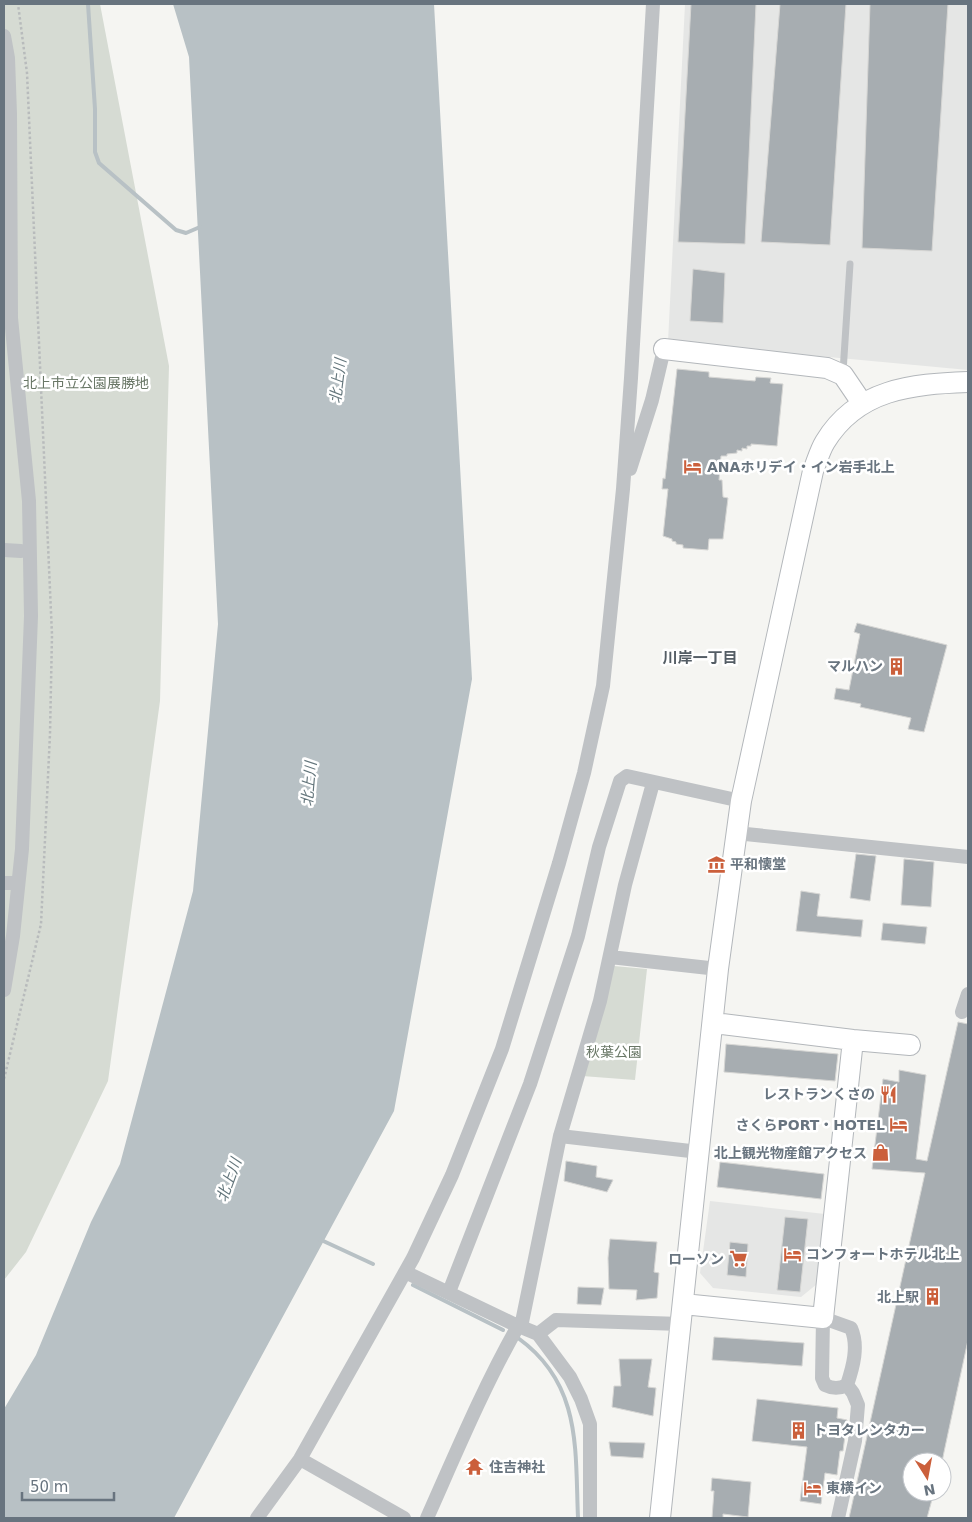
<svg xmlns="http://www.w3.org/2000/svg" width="972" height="1522" font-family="'DejaVu Sans','Noto Sans JP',sans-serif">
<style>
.built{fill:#e5e6e5}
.green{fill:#d6dbd3}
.water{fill:#b8c1c5}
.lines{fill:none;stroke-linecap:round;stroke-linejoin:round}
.stream{stroke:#b8c1c5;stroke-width:4}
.building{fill:#a7adb1;stroke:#d6d6d4}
.secondary-casing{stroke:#b3b7bb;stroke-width:22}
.path{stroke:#b8bbbc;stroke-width:2.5;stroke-dasharray:2.5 2.5;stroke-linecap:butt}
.lane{stroke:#bfc2c5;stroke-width:7}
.street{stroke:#bfc2c5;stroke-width:14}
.secondary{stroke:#fff;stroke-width:20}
.labels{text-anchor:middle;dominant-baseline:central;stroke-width:5;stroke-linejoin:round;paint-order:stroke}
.park-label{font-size:14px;fill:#697766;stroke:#fff}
.poi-label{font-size:14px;font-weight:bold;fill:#68747f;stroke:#fff;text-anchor:start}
.water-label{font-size:15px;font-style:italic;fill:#63757b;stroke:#fff}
.neighbourhood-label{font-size:15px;font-weight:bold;fill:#545d65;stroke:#fff}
</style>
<rect width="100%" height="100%" fill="#f5f5f2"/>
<path class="built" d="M685,4H968V370L668,342Z
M710,1201L825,1214L817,1284L801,1297L713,1288L700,1273Z"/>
<path class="green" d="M4,4H100L169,366L160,701L108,1081L26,1252L4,1280Z
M614,966L647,969L635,1080L582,1076Z"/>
<path class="water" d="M173,4H434L472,679L394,1111L174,1518H4V1409L36,1355L91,1222L120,1164L193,891L218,624L189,57Z"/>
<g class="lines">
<path class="stream" d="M88,4L95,109V152L99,163L176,230L186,233L200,227
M319,1239L373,1264
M413,1285L503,1330
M518,1338C582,1384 575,1449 578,1518"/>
</g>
<path class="building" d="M691,4H756L745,244L678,242Z
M780,4H846L830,245L761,242Z
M870,4H948L932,251L862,248Z
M693,269L725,273L723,323L690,321Z
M677,369L709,372V377L755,381L756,377L771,378L770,383L783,384L777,446L751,444V446H747V449L742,448V451L737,450V453L727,454V456H721L719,480H722L723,497L728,498L723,539H709L708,550L683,548V545L676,544V542L672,541V539L663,536L668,489H662L663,478L665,479Z
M857,623L947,645L924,732L908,729L911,718L860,707L861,704L834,699L836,688L849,690L860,634L854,632Z
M856,854L876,856L870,901L850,898Z
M904,859L934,862L931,907L901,905Z
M801,891L820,894L817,916L863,920L861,937L796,931Z
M883,923L927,927L925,944L881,940Z
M958,1022L968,1024V1340L944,1452L942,1462H912V1492H934L927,1518H849L925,1173L872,1169L883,1079L899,1082V1070L926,1075L916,1159L927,1161Z
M726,1044L838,1054L835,1081L724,1072Z
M566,1161L597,1166L596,1177L613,1180L607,1192L564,1181Z
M720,1162L824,1174L821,1199L717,1187Z
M785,1217L808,1219L800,1292L777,1290Z
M610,1239L657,1242L654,1272L659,1273L657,1298L636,1300L637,1290L609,1289L608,1258Z
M730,1242L748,1244L746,1277L727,1275Z
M578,1287L604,1288L601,1305L577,1304Z
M714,1337L804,1343L802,1366L712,1360Z
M619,1359H652L648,1387L656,1388L653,1416L612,1407L614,1386H621Z
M757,1399L838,1408L837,1418L847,1420L843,1451H840L837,1475L825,1473L821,1504L800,1501L807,1447L752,1441Z
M609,1442L645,1443L643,1458L611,1456Z
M712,1478L751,1482L748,1517L723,1514V1518H712L714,1491H711Z"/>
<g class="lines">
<defs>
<path id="secondary" d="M664,349L827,368L843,375L862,403
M714,1023L853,1040L910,1045
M683,1304L823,1318L853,1040
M660,1518L718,969L741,801L813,471C817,461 820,450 825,442C857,389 912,384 968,382"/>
</defs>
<use href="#secondary" class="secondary-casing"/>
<path class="path" d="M4,1079L41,924L50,734L52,635L27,73L18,4"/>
<path class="lane" d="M843,372L850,264"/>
<path class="street" d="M4,36L8,58L10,114L11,318L29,501L31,616L22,849L13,936L4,990
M630,469L652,400L664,349
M4,550L21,551
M736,833L968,857
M4,883H18
M610,957L718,969
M962,1012L968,994
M560,1136L699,1152
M405,1272L518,1326C483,1388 456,1453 427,1518
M449,1292L530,1084L578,936L599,847L620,781L627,776L741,801
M823,1318L851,1328C859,1346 853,1367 847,1385C839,1389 833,1389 825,1385L822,1378Z
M538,1334L556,1320L681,1324
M300,1459L404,1518
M257,1518L300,1459L413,1258L452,1175L502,1049L559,863L584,773L603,686L623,489L631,378L653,4
M590,1518V1424L581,1399L570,1377L538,1334L521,1327L560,1136L600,1001L625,885L653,783
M838,1518L855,1441L858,1405L853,1393L847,1385"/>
<use href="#secondary" class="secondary"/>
</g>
<defs>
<symbol id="hotel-bare" viewBox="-9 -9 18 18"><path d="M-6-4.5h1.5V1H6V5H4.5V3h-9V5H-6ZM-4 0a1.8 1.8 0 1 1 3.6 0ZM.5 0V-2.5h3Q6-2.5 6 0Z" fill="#cb5f3b" stroke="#fff" stroke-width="2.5" paint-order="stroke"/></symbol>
<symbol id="building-bare" viewBox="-9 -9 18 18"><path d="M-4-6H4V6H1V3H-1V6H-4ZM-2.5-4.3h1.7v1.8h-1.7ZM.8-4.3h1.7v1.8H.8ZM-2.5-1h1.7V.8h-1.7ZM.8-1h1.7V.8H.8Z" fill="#cb5f3b" stroke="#fff" stroke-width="2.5" paint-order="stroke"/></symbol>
<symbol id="museum-bare" viewBox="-9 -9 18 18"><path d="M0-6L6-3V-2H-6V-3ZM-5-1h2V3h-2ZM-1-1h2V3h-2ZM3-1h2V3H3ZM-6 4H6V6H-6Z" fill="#cb5f3b" stroke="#fff" stroke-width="2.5" paint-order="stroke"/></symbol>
<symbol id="restaurant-bare" viewBox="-9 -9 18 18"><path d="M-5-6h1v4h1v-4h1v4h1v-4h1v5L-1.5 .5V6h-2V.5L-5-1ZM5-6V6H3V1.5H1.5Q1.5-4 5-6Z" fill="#cb5f3b" stroke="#fff" stroke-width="2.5" paint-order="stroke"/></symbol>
<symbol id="shop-bare" viewBox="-9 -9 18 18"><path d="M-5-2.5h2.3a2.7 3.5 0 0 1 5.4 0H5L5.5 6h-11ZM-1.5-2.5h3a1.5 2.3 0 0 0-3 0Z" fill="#cb5f3b" stroke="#fff" stroke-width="2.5" paint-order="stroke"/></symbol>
<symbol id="supermarket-bare" viewBox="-9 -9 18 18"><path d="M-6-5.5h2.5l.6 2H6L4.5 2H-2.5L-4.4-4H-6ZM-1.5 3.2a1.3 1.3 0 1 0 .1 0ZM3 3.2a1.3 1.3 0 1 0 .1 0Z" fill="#cb5f3b" stroke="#fff" stroke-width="2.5" paint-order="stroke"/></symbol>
<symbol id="temple-bare" viewBox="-9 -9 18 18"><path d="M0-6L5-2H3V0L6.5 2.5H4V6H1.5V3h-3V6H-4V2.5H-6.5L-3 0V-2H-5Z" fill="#cb5f3b" stroke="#fff" stroke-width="2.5" paint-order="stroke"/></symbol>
</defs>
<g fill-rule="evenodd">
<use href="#hotel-bare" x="680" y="454" width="25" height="25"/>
<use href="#building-bare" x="884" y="654" width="25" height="25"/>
<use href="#museum-bare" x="704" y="852" width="25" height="25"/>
<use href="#restaurant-bare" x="876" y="1082" width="25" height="25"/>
<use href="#hotel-bare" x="886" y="1112" width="25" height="25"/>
<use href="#shop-bare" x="868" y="1140" width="25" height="25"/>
<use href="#hotel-bare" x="780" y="1242" width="25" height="25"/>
<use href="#supermarket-bare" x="726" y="1246" width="25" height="25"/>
<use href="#building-bare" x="920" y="1284" width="25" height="25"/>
<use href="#building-bare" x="786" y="1418" width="25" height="25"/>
<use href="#temple-bare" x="462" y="1454" width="25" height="25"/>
<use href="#hotel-bare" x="800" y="1476" width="25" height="25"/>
</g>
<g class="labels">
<g class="park-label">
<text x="86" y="383">北上市立公園展勝地</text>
<text x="614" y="1052">秋葉公園</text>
</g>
<g class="poi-label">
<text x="707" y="467">ANAホリデイ・イン岩手北上</text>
<text x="883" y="666" text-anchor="end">マルハン</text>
<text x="730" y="864">平和懐堂</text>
<text x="875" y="1094" text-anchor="end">レストランくさの</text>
<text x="885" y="1125" text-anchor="end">さくらPORT・HOTEL</text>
<text x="867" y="1153" text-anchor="end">北上観光物産館アクセス</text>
<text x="806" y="1254">コンフォートホテル北上</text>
<text x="724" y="1259" text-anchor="end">ローソン</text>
<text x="919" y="1297" text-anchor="end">北上駅</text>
<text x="813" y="1430">トヨタレンタカー</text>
<text x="489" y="1467">住吉神社</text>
<text x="826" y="1488">東横イン</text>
</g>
<g class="water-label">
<text transform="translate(338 381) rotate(-83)">北上川</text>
<text transform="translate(309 784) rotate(-85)">北上川</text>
<text transform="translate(229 1180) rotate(-70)">北上川</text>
</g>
<g class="neighbourhood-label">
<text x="700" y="658">川岸一丁目</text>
</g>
</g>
<rect width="972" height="1522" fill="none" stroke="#68747f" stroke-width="10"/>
<g transform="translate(927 1477) rotate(169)"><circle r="24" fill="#ffffff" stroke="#c3c7cc"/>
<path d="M0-4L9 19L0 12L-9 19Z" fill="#cb5f3b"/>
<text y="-8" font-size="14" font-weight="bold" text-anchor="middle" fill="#68747f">N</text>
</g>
<path d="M22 1492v8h92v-8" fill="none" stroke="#68747f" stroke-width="2.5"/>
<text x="30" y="1492" font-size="15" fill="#68747f" stroke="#ffffff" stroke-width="4" paint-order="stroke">50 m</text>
</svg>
